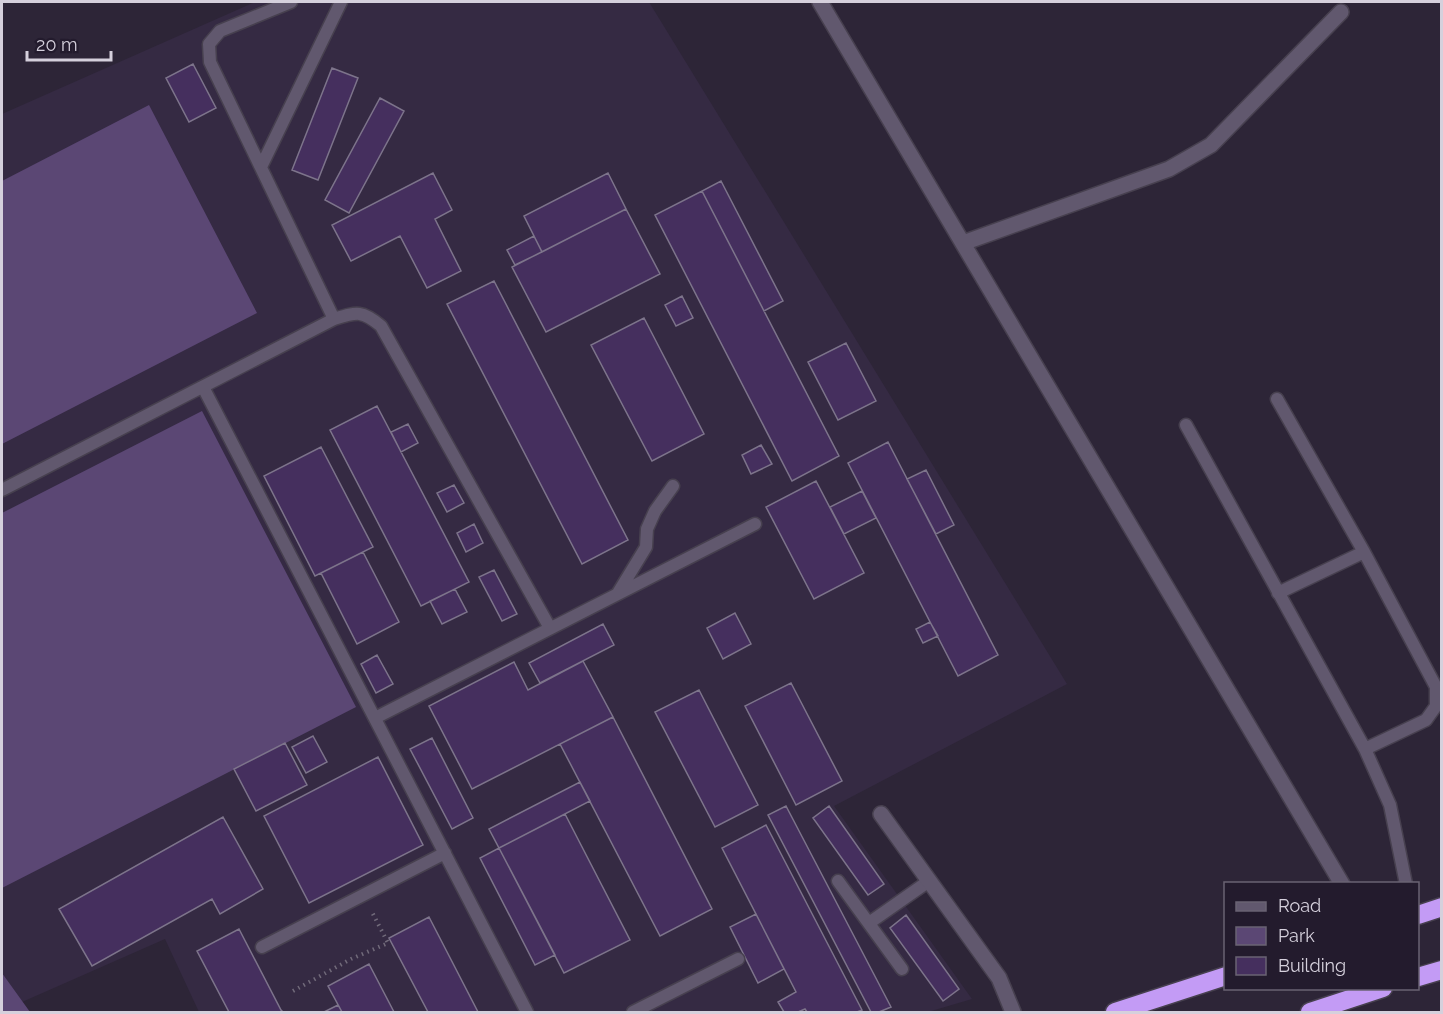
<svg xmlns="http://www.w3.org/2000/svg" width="1443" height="1014" font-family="Raleway,sans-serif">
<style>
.built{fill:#352a43}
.green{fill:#5b4774}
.building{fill:#452f5e;stroke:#7d748b;stroke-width:1.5}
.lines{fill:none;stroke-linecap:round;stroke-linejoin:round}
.lane-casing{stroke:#47404f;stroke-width:15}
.street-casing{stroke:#47404f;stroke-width:18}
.highway-casing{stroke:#47404f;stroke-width:21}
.path{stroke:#716a7a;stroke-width:4;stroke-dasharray:1.5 4.5;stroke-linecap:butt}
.lane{stroke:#61586e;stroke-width:12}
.street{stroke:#61586e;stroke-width:15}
.highway{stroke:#c39bf5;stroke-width:18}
</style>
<rect width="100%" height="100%" fill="#2d2537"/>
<path class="built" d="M255,2H649L1067,684L834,806L972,999L928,1012H199L165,939L22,1002L2,973V114Z"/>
<path class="green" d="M149,105L257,313L2,444V181Z
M202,411L356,707L2,888V513Z
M2,973L30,1012H2Z"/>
<path class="building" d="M193,64L216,108L189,122L166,78Z
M332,68L358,78L318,180L292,170Z
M380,98L404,111L349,213L325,200Z
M433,173L452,210L435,219L461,271L427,288L400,236L351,261L332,225Z
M608,173L626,209L542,252L524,216Z
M721,181L783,301L764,311L702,191Z
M702,191L839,456L792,481L655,215Z
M626,209L660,274L546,332L512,267Z
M534,236L542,252L515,265L507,250Z
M494,281L628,540L582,564L447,304Z
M682,296L693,318L676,326L665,305Z
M644,318L704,434L652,461L591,345Z
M846,343L876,401L838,420L808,362Z
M377,406L469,582L421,606L330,430Z
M408,424L418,443L401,452L391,432Z
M888,442L998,655L958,676L848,463Z
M761,445L772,464L751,474L742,455Z
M321,447L373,547L315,576L264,476Z
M926,470L954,525L936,534L907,479Z
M816,481L864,573L814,599L766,507Z
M454,485L464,503L447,512L437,493Z
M862,491L876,518L844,534L830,507Z
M474,524L483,543L466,552L457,533Z
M363,552L399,622L357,644L321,573Z
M494,570L517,614L502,621L479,577Z
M455,589L467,612L442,624L430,601Z
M735,613L751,644L723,659L707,628Z
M930,622L938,636L923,643L916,629Z
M603,624L614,645L540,683L529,663Z
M377,655L393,684L376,693L361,664Z
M583,661L613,717L472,789L429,706L514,662L528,690Z
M791,683L842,781L796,805L745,706Z
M699,690L758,805L715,827L655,712Z
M613,717L712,909L660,936L560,744Z
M313,736L327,762L306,773L292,747Z
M432,738L473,818L452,829L410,749Z
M285,743L307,785L256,811L234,769Z
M378,757L423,845L309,903L264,816Z
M580,782L590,801L499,848L489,829Z
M786,806L891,1007L879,1012H871L768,815Z
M829,806L884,884L868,895L813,818Z
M565,814L630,940L564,973L499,848Z
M223,817L263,889L220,914L212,899L92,966L59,909Z
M766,825L862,1010L857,1012H807L805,1009L798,1012H784L778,1002L796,992L722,848Z
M499,848L555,955L535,965L480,858Z
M756,914L784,969L758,983L730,927Z
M906,915L959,989L943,1001L890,928Z
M429,917L478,1012H428L389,938Z
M239,929L281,1010L283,1012H229L197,951Z
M369,964L394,1012H342L328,986Z
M338,1005L342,1012H324Z"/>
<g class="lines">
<defs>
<path id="lane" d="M291,2L220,31L209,44L210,62L334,319
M261,167L341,2
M203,387L527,1012
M1277,399L1364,552
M1186,425L1365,749L1390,805L1406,884
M2,490L334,319C357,312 362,310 381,326L550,628
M618,593L646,547L647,529L655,511L673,486
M1278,593L1364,552L1436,687V706L1426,720L1365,749
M375,718L755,524
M838,881L902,969
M869,923L929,881
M262,947L445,853
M633,1012L738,959"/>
<path id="street" d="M820,2L1342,884
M963,243L1169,169L1211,145L1341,12
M881,814L999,978L1013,1012"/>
<path id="highway" d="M1418,915L1442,907
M1418,977L1442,970
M1115,1012L1226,976
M1310,1012L1383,988"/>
</defs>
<use href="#lane" class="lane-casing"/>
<use href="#street" class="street-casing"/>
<use href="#highway" class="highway-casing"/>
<path class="path" d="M293,991L351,959L388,943L372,912"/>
<use href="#lane" class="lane"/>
<use href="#street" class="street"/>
<use href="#highway" class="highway"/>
</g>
<rect width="1443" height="1014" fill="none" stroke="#d5d0dc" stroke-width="6"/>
<rect x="1224" y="882" width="195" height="108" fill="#231b2d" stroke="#6a6373" stroke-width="1.5"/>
<rect x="1236" y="902" width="30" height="9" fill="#61586e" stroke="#6a6373" stroke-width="1.5"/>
<text x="1278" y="912" font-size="18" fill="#d5d0dc">Road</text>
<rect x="1236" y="927" width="30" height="18" fill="#5b4774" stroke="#6a6373" stroke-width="1.5"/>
<text x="1278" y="942" font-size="18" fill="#d5d0dc">Park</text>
<rect x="1236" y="957" width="30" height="18" fill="#452f5e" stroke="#6a6373" stroke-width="1.5"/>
<text x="1278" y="972" font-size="18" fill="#d5d0dc">Building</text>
<path d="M27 51v9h84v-9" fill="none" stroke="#d5d0dc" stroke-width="3"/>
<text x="36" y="51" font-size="18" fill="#d5d0dc" stroke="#231b2d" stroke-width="4.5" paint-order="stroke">20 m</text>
</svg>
